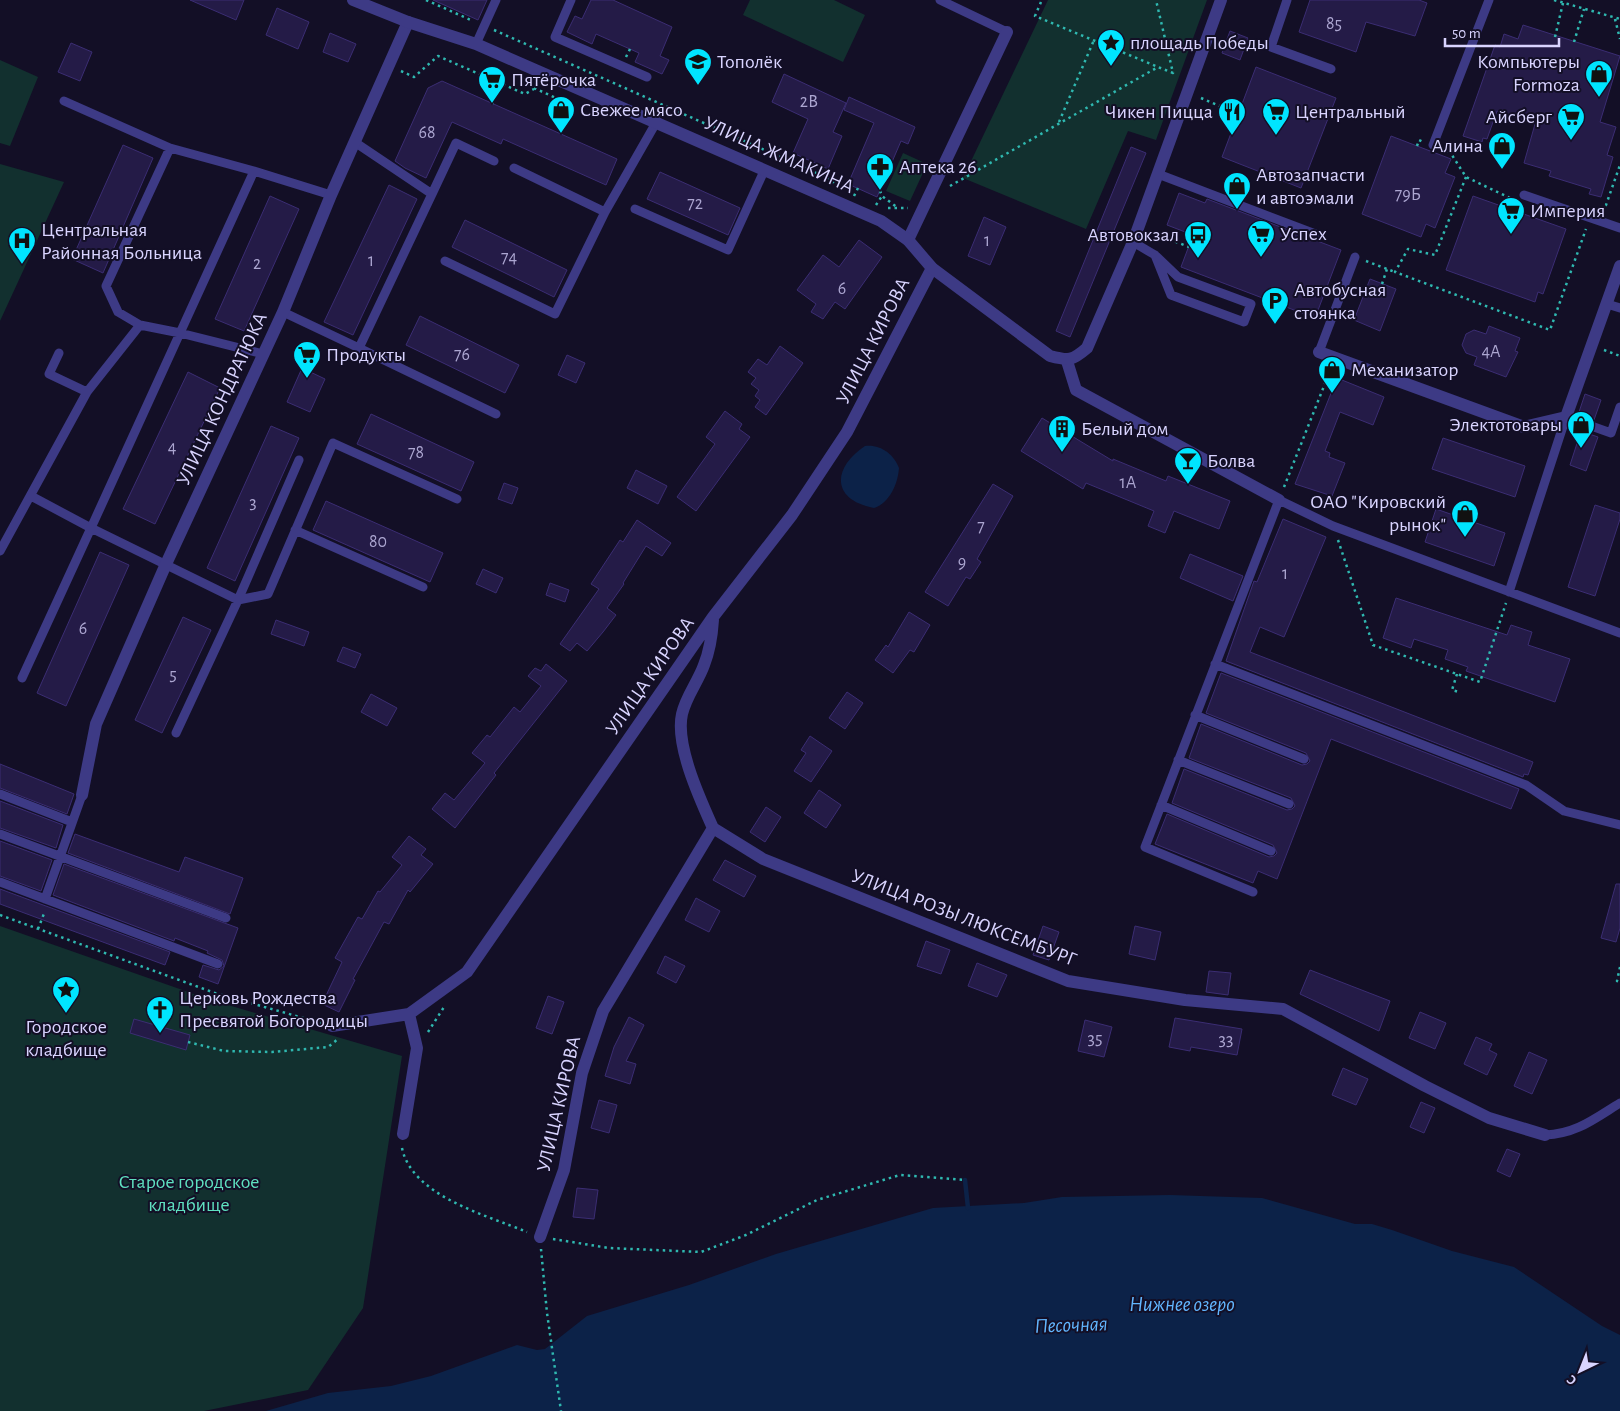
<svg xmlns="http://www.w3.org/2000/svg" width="1620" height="1411" font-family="'Alegreya Sans',sans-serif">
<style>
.green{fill:#12302f}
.water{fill:#0c2248}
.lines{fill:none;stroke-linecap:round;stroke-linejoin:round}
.stream{stroke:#0c2248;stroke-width:4.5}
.building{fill:#241b47;stroke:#3b2d73}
.path{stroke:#2fb8b0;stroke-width:2.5;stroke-dasharray:2.5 4;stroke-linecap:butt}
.service{stroke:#3d3a85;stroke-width:9}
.minor{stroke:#3d3a85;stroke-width:12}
.tertiary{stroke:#3d3a85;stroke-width:12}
.labels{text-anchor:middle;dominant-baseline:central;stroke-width:4;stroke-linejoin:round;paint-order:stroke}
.number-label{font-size:18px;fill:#aca6d1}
.poi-label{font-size:20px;fill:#d9d4ff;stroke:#130f26;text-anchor:start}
.street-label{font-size:20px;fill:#d9d4ff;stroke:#130f26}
.park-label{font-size:20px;fill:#5fe0c0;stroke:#130f26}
.water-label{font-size:21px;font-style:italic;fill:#62b6ff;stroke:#130f26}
</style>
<rect width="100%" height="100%" fill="#130f26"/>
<path class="green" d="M750,0H834L865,15L843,62L743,15Z
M1048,0H1207L1156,140L1128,131L1086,229L963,178Z
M0,60L38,77L10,146L0,143Z
M903,153L927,164L910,201L886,191Z
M0,164L64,182L0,321Z
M0,926L211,1000L402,1056L363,1308L308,1390L204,1411H0Z"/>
<path class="water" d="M865,446C880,444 894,454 899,468C898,483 890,503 874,508C831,500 832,468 865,446Z
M1170,1195L1262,1198L1355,1224H1372L1392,1230L1452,1251L1514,1267L1602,1326L1620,1335V1411H266L328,1393L391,1386L431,1376L517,1345L537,1350L545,1349L587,1316L689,1285L776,1254L933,1208L1024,1203L1062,1197Z"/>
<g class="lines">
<path class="stream" d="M965,1180L968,1208"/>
</g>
<path class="building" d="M190,0H244L236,20Z
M433,0H487L478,20Z
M591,0H613L672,27L660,56L669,60L662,74L635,62L639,53L596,34L592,44L567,32L575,16L582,19Z
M1310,0H1419L1427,3L1415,36L1366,22L1356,52L1299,32Z
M277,8L309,22L298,49L266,35Z
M1523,25L1620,56L1600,122L1616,127L1607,155L1613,157L1601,197L1589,194L1591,189L1549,176L1551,171L1524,163L1535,124L1497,111L1487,139L1483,138L1482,142L1463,136L1495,45L1500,47L1504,34L1518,39Z
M1230,31L1248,38L1240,60L1222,53Z
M330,33L356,44L348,62L323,52Z
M71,43L92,52L80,81L58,72Z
M1256,67L1336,98L1301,188L1222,157Z
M784,74L846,103L833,132L842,136L828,169L793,153L808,119L772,102Z
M442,81L617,159L606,185L503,139L501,144L452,122L426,178L405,168L395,161L428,88Z
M849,97L915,127L908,144L901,141L877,197L848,184L874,123L844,110Z
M1391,136L1451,159L1445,173L1455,177L1435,228L1426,224L1421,237L1362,214Z
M123,145L153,158L103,273L72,259Z
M1131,147L1146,153L1070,337L1056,331Z
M660,172L740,208L728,235L647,199Z
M389,185L417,199L353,335L324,322Z
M1179,193L1205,203L1207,199L1341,250L1315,318L1181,267L1193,235L1167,225Z
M270,196L299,209L244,331L215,319Z
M1473,196L1566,229L1543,294L1538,292L1535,302L1446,270Z
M984,217L1006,227L990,265L968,256Z
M465,220L567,270L554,297L452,247Z
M859,240L882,257L845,309L835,302L823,319L811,312L816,304L797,290L823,255L839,267Z
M1370,279L1396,289L1380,331L1354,320Z
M420,316L519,365L505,393L406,345Z
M1489,326L1520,338L1515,351L1518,352L1506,377L1474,365L1477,357L1466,353L1462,345L1466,334L1474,330L1486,334Z
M780,346L803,363L766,415L755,407L760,400L755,396L759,390L751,384L756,378L748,372L758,359L767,365Z
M567,355L585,363L576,383L558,375Z
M302,368L325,379L310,412L287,402Z
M188,372L220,388L155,524L123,509Z
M1337,378L1384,397L1373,425L1340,412L1325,451L1330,453L1329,457L1345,463L1332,496L1295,484Z
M1585,394L1601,400L1594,420L1578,415Z
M725,411L742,424L739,429L750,437L696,511L677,497L715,444L706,437Z
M371,414L474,462L461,491L357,444Z
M1042,418L1113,461V459L1166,481L1168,476L1230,501L1219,529L1174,511L1165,533L1148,526L1154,511L1086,483L1083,489L1021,451Z
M271,426L299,438L235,581L207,568Z
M1581,431L1598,437L1586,471L1570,465Z
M1443,438L1525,466L1515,497L1432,469Z
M636,470L667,486L658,504L627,488Z
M504,483L518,488L512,504L498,499Z
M993,484L1013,496L977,559L981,562L970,579L966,577L948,606L925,592Z
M326,501L443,553L430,582L313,530Z
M1595,505L1620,513V519L1595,596L1568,587Z
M1436,509L1505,533L1494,566L1425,542Z
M1283,519L1326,537L1284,637L1260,627L1250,652L1533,762L1528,775L1524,774L1523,777L1226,661L1254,581L1257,582Z
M637,520L671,543L662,556L646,546L623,583L624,584L607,608L616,615L603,632L587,651L577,643L570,651L560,644L599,589L591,584L620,540L623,542Z
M100,552L129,565L66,706L37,693Z
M1190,554L1243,576L1233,601L1180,578Z
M483,569L503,578L496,593L476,584Z
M550,583L569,590L565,602L546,595Z
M1396,598L1507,635L1511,625L1532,632L1528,645L1570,659L1555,702L1466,671L1468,667L1445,659L1448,650L1414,639L1411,648L1383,638Z
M909,612L930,625L914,652L910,650L893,673L875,660L886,645L888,647Z
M183,617L211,630L162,733L135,720Z
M276,620L309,632L304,646L271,634Z
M343,647L361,654L355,668L337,661Z
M546,664L567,681L494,773L496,775L455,828L432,809L445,793L454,800L485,763L472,753L487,735L490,737L514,707L520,712L541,686L528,676L535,668L541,671Z
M1221,673L1519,789L1511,809L1331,739L1277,879L1258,871L1253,883L1155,844L1167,814L1269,857L1274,856L1277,853L1273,845L1172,803L1184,769L1287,810L1292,809L1295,806L1291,798L1189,758L1201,724L1302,765L1307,764L1310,761L1306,753L1206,713Z
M847,692L863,703L845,729L829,718Z
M371,694L397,708L387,726L361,712Z
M810,736L832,751L811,782L794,771L806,753L801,750Z
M0,764L74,794L67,814L0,788Z
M819,790L841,805L826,828L804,813Z
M0,801L63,825L56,848L0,828Z
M766,807L781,817L765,842L750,832Z
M75,834L179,872L185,857L243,878L230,914L68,853Z
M409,836L426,849L421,855L433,864L410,892L408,890L389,924L384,922L353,979L355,980L339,1012L322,1004L342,962L335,958L358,917L362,919L378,891L380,892L402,865L392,857Z
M0,841L52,860L41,891L0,876Z
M725,860L756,876L744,897L713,880Z
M64,864L238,928L218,984L199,977L203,965L219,970L224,966L222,960L207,953L208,951L175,938L174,941L53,895Z
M1616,884H1620V928L1616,942L1601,938Z
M0,889L170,952L165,965L0,904Z
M696,898L720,911L709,932L685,920Z
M1043,926L1059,932L1049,960L1033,955Z
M1135,926L1161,932L1155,960L1129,954Z
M926,941L950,950L941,974L917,966Z
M665,956L685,966L676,983L657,973Z
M977,963L1007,975L997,997L968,986Z
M1310,970L1390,1001L1379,1031L1300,994Z
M1209,971L1231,973L1228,995L1206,992Z
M548,996L564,1002L552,1034L536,1028Z
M1420,1012L1446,1023L1435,1049L1409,1038Z
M629,1017L644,1025L626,1061L636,1064L630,1084L605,1076L614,1047Z
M1175,1018L1242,1029L1237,1055L1191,1047L1190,1051L1169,1047Z
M134,1019L190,1035L186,1050L130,1033Z
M1085,1020L1112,1027L1104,1057L1078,1051Z
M1476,1037L1492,1044L1489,1050L1497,1054L1487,1075L1464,1064Z
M1529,1052L1547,1060L1532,1094L1514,1086Z
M1343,1068L1368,1079L1356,1105L1332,1095Z
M599,1100L617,1105L609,1133L591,1128Z
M1421,1102L1435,1108L1424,1133L1410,1127Z
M1507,1149L1520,1154L1510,1177L1497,1171Z
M577,1188L598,1190L594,1219L573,1217Z"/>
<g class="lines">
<path class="path" d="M426,0L473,21
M1554,0L1620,19
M1041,2L1035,16L1158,67
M1615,19L1620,39
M494,30L830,179L837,186
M1555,37L1563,3
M1574,42L1584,9
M626,57L630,49
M401,71L414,77L438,56L525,94L534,89
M534,88L571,105L561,134
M1201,98L1238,114
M492,104L501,83
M1059,122L1094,40
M1417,146L1419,140L1423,142
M1442,149L1450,152L1466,177L1512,199
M1466,177L1435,255L1408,249L1395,272L1550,330L1586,229
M950,186L1158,67L1173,73L1156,0
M880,191L882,196L898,208
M854,196L858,188
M876,205L882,196
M888,208H908
M1600,209L1606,205L1620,165
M1151,232L1189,247
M1366,261L1395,272
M1382,284L1387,269
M1604,350L1620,356
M1284,487L1330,371
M1338,540L1373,645L1480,682L1506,603
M1457,674L1452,690L1459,692
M0,915L215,993L321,1023
M38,929L45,911
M1620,967L1617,981L1620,982
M428,1032L444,1007
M188,1042L224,1051L272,1052L328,1047L338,1039
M402,1148C412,1196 486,1215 527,1232
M553,1239L609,1248L701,1252L746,1235L817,1200L900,1175L965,1180
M541,1249L547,1313L561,1411"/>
<path class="service" d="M571,0L555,37L647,77
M940,0L1007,32
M1287,0L1271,47L1331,69
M476,44L496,0
M64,101L170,148
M356,143L432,194L456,143L494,161
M1433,145L1489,0
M514,168L605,212
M254,171L180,333L263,354
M1158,174L1318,235
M1524,195L1620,228
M635,209L728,250L764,171
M1133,242L1155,255L1178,277L1251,304L1244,322L1171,295L1155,255
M445,261L555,314L605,212L657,121
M1607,304L1620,308
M283,312L359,348L432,194
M140,325L118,312L106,286L170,148L254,171L331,195
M359,348L496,414
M1319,352L1355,257
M59,353L49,374L87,392
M295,530L423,587
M0,551L87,392L140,325L180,333L91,528L31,496
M1509,592L1566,417L1611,433L1620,407
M1215,664L1526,785L1564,811L1620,825
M22,678L91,528L238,600L299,460
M1195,715L1304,759
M176,733L238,600L268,594L333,443L457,499
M1178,760L1289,804
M0,794L72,822
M1161,805L1271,851
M0,834L226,918
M0,882L218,964
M1253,892L1145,847L1279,500L1333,526L1620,633
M45,899L82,795
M1545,1135C1576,1134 1594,1119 1620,1103"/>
<path class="minor" d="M908,240L1007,32
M1319,352L1524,427L1566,417L1620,266
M1067,361L1076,390L1279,500
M82,795L96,724L166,564L283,312L331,195L408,22
M713,828L763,859L1068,981L1185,1000L1283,1009L1425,1086L1489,1118L1545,1135
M713,828C700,799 675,745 682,714C686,696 698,682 704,665C710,650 712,636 713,620
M332,1026L409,1014L467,972L713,617L792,515L847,432L932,268
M403,1134L417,1048L409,1014
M540,1237L564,1170L582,1073L603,1011L713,828"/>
<path class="tertiary" d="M353,0L408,22L476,44L881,221L908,240L932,268L1050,356C1069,361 1072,361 1087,348L1133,242L1221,0"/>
</g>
<defs>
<symbol id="sight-pin" viewBox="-11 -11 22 30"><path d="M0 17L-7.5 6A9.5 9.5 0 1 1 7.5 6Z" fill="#00e5ff" stroke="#130f26"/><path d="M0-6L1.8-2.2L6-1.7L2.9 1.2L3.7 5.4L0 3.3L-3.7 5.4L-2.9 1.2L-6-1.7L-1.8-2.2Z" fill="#111"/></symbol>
<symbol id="school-pin" viewBox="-11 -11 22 30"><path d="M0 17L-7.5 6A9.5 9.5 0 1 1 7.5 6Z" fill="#00e5ff" stroke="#130f26"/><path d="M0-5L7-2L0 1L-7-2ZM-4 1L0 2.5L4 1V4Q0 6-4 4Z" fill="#111"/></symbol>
<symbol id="shop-pin" viewBox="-11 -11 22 30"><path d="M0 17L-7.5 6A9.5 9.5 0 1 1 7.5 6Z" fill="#00e5ff" stroke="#130f26"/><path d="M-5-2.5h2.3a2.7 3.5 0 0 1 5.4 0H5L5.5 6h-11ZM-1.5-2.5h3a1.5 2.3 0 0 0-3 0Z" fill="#111"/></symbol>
<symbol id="supermarket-pin" viewBox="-11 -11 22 30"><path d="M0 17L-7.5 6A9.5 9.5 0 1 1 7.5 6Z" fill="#00e5ff" stroke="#130f26"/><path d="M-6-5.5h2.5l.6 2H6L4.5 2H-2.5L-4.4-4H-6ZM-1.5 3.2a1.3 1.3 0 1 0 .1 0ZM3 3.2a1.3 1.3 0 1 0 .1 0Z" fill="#111"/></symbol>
<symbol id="restaurant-pin" viewBox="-11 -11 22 30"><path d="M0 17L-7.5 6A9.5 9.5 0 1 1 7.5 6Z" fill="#00e5ff" stroke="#130f26"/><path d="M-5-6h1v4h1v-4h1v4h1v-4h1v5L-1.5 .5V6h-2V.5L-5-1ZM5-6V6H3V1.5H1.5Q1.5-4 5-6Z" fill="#111"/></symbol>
<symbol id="pharmacy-pin" viewBox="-11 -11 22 30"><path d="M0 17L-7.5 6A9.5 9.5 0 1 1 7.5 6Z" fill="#00e5ff" stroke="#130f26"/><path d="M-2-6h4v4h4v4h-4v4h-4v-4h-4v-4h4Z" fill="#111"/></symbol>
<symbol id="bus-pin" viewBox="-11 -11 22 30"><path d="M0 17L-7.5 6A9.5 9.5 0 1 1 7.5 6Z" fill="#00e5ff" stroke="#130f26"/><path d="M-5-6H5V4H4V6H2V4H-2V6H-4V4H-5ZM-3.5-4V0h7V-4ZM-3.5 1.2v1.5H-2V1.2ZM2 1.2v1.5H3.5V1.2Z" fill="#111"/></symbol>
<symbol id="hospital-pin" viewBox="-11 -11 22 30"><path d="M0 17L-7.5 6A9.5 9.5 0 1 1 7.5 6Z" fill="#00e5ff" stroke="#130f26"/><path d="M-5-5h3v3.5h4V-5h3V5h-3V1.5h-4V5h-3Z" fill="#111"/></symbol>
<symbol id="parking-pin" viewBox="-11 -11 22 30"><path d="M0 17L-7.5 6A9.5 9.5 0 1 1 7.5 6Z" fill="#00e5ff" stroke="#130f26"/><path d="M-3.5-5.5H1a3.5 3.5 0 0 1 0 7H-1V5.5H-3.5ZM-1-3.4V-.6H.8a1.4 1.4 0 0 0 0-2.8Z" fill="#111"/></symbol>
<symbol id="building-pin" viewBox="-11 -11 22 30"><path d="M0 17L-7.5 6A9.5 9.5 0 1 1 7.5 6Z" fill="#00e5ff" stroke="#130f26"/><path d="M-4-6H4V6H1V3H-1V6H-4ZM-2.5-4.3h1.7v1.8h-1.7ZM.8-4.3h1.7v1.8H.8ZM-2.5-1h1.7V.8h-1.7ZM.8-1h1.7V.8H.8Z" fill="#111"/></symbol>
<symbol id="bar-pin" viewBox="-11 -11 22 30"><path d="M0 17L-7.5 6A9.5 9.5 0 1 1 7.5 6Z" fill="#00e5ff" stroke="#130f26"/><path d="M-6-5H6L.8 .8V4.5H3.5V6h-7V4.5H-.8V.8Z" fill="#111"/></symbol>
<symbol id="church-pin" viewBox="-11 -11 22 30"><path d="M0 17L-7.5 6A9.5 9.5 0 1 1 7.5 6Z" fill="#00e5ff" stroke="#130f26"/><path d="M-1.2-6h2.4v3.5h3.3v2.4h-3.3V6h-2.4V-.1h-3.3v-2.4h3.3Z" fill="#111"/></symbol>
</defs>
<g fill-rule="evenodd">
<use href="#sight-pin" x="1095" y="27" width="32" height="43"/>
<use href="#school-pin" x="682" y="46" width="32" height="43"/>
<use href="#shop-pin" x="1583" y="58" width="32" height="43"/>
<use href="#supermarket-pin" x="476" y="64" width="32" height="43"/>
<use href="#shop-pin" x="545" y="94" width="32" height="43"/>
<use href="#restaurant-pin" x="1216" y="96" width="32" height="43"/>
<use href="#supermarket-pin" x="1260" y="96" width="32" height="43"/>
<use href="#supermarket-pin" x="1555" y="101" width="32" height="43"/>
<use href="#shop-pin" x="1486" y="130" width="32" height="43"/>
<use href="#pharmacy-pin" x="864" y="151" width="32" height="43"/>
<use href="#shop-pin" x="1221" y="170" width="32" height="43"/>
<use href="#supermarket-pin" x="1495" y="195" width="32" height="43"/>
<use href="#supermarket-pin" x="1245" y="218" width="32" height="43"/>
<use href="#bus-pin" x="1182" y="219" width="32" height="43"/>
<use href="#hospital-pin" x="6" y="225" width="32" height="43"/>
<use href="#parking-pin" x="1259" y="285" width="32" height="43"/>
<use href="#supermarket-pin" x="291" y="339" width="32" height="43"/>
<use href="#shop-pin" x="1316" y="354" width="32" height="43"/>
<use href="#shop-pin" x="1565" y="409" width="32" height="43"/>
<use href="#building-pin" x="1046" y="413" width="32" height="43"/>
<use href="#bar-pin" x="1172" y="445" width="32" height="43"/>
<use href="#shop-pin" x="1449" y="498" width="32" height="43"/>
<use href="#sight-pin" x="50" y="974" width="32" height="43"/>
<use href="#church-pin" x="144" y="994" width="32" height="43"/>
</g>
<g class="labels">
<g class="number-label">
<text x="1334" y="24">85</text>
<text x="809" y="102">2В</text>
<text x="427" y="133">68</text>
<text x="1408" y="195">79Б</text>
<text x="695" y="204">72</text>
<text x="987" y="241">1</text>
<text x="509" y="258">74</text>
<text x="371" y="261">1</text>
<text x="257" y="264">2</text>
<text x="842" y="289">6</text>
<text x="1491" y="352">4А</text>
<text x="462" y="355">76</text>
<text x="172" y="448">4</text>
<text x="416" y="453">78</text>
<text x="1128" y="483">1А</text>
<text x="253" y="503">3</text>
<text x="981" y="527">7</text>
<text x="378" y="542">80</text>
<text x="962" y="563">9</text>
<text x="1285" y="574">1</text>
<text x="83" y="629">6</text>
<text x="173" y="675">5</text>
<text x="1095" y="1039">35</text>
<text x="1226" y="1040">33</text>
</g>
<g class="poi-label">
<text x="1130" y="43">площадь Победы</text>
<text x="717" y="62">Тополёк</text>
<text x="1580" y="62" text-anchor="end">Компьютеры<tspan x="1580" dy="23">Formoza</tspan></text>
<text x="511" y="80">Пятёрочка</text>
<text x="580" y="110">Свежее мясо</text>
<text x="1213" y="112" text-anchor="end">Чикен Пицца</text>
<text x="1295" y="112">Центральный</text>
<text x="1552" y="117" text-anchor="end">Айсберг</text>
<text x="1483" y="146" text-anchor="end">Алина</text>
<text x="899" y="167">Аптека 26</text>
<text x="1256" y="175">Автозапчасти<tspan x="1256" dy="23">и автоэмали</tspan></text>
<text x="1530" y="211">Империя</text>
<text x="41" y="230">Центральная<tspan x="41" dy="23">Районная Больница</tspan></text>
<text x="1280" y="234">Успех</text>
<text x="1179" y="235" text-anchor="end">Автовокзал</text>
<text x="1294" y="290">Автобусная<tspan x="1294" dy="23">стоянка</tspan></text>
<text x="326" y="355">Продукты</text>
<text x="1351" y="370">Механизатор</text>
<text x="1562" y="425" text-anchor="end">Электотовары</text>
<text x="1081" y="429">Белый дом</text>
<text x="1207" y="461">Болва</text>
<text x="1446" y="502" text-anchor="end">ОАО "Кировский<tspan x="1446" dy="23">рынок"</tspan></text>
<text x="179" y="998">Церковь Рождества<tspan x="179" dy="23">Пресвятой Богородицы</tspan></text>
<text x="66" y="1027" text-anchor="middle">Городское<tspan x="66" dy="23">кладбище</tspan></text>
</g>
<g class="street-label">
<text transform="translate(779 155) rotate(24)">УЛИЦА ЖМАКИНА</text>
<text transform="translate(873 341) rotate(-63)">УЛИЦА КИРОВА</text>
<text transform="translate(222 399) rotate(-65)">УЛИЦА КОНДРАТЮКА</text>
<text transform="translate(650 676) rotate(-55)">УЛИЦА КИРОВА</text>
<text transform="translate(964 918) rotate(21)">УЛИЦА РОЗЫ ЛЮКСЕМБУРГ</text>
<text transform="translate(559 1104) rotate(-77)">УЛИЦА КИРОВА</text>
</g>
<g class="park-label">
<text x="189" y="1182">Старое городское<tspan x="189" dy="23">кладбище</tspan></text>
</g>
<g class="water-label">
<text x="1182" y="1304">Нижнее озеро</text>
<text transform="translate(1071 1325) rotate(-2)">Песочная</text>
</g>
</g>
<g transform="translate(1580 1371) rotate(223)" stroke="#130f26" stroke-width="4" paint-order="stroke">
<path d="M0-4L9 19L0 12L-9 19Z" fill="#d9d4ff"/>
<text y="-8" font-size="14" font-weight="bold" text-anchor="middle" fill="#d9d4ff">С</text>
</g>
<path d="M1445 38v8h114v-8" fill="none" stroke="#d9d4ff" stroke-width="2.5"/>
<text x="1452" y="38" font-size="15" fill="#d9d4ff" stroke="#130f26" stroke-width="4" paint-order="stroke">50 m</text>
</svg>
